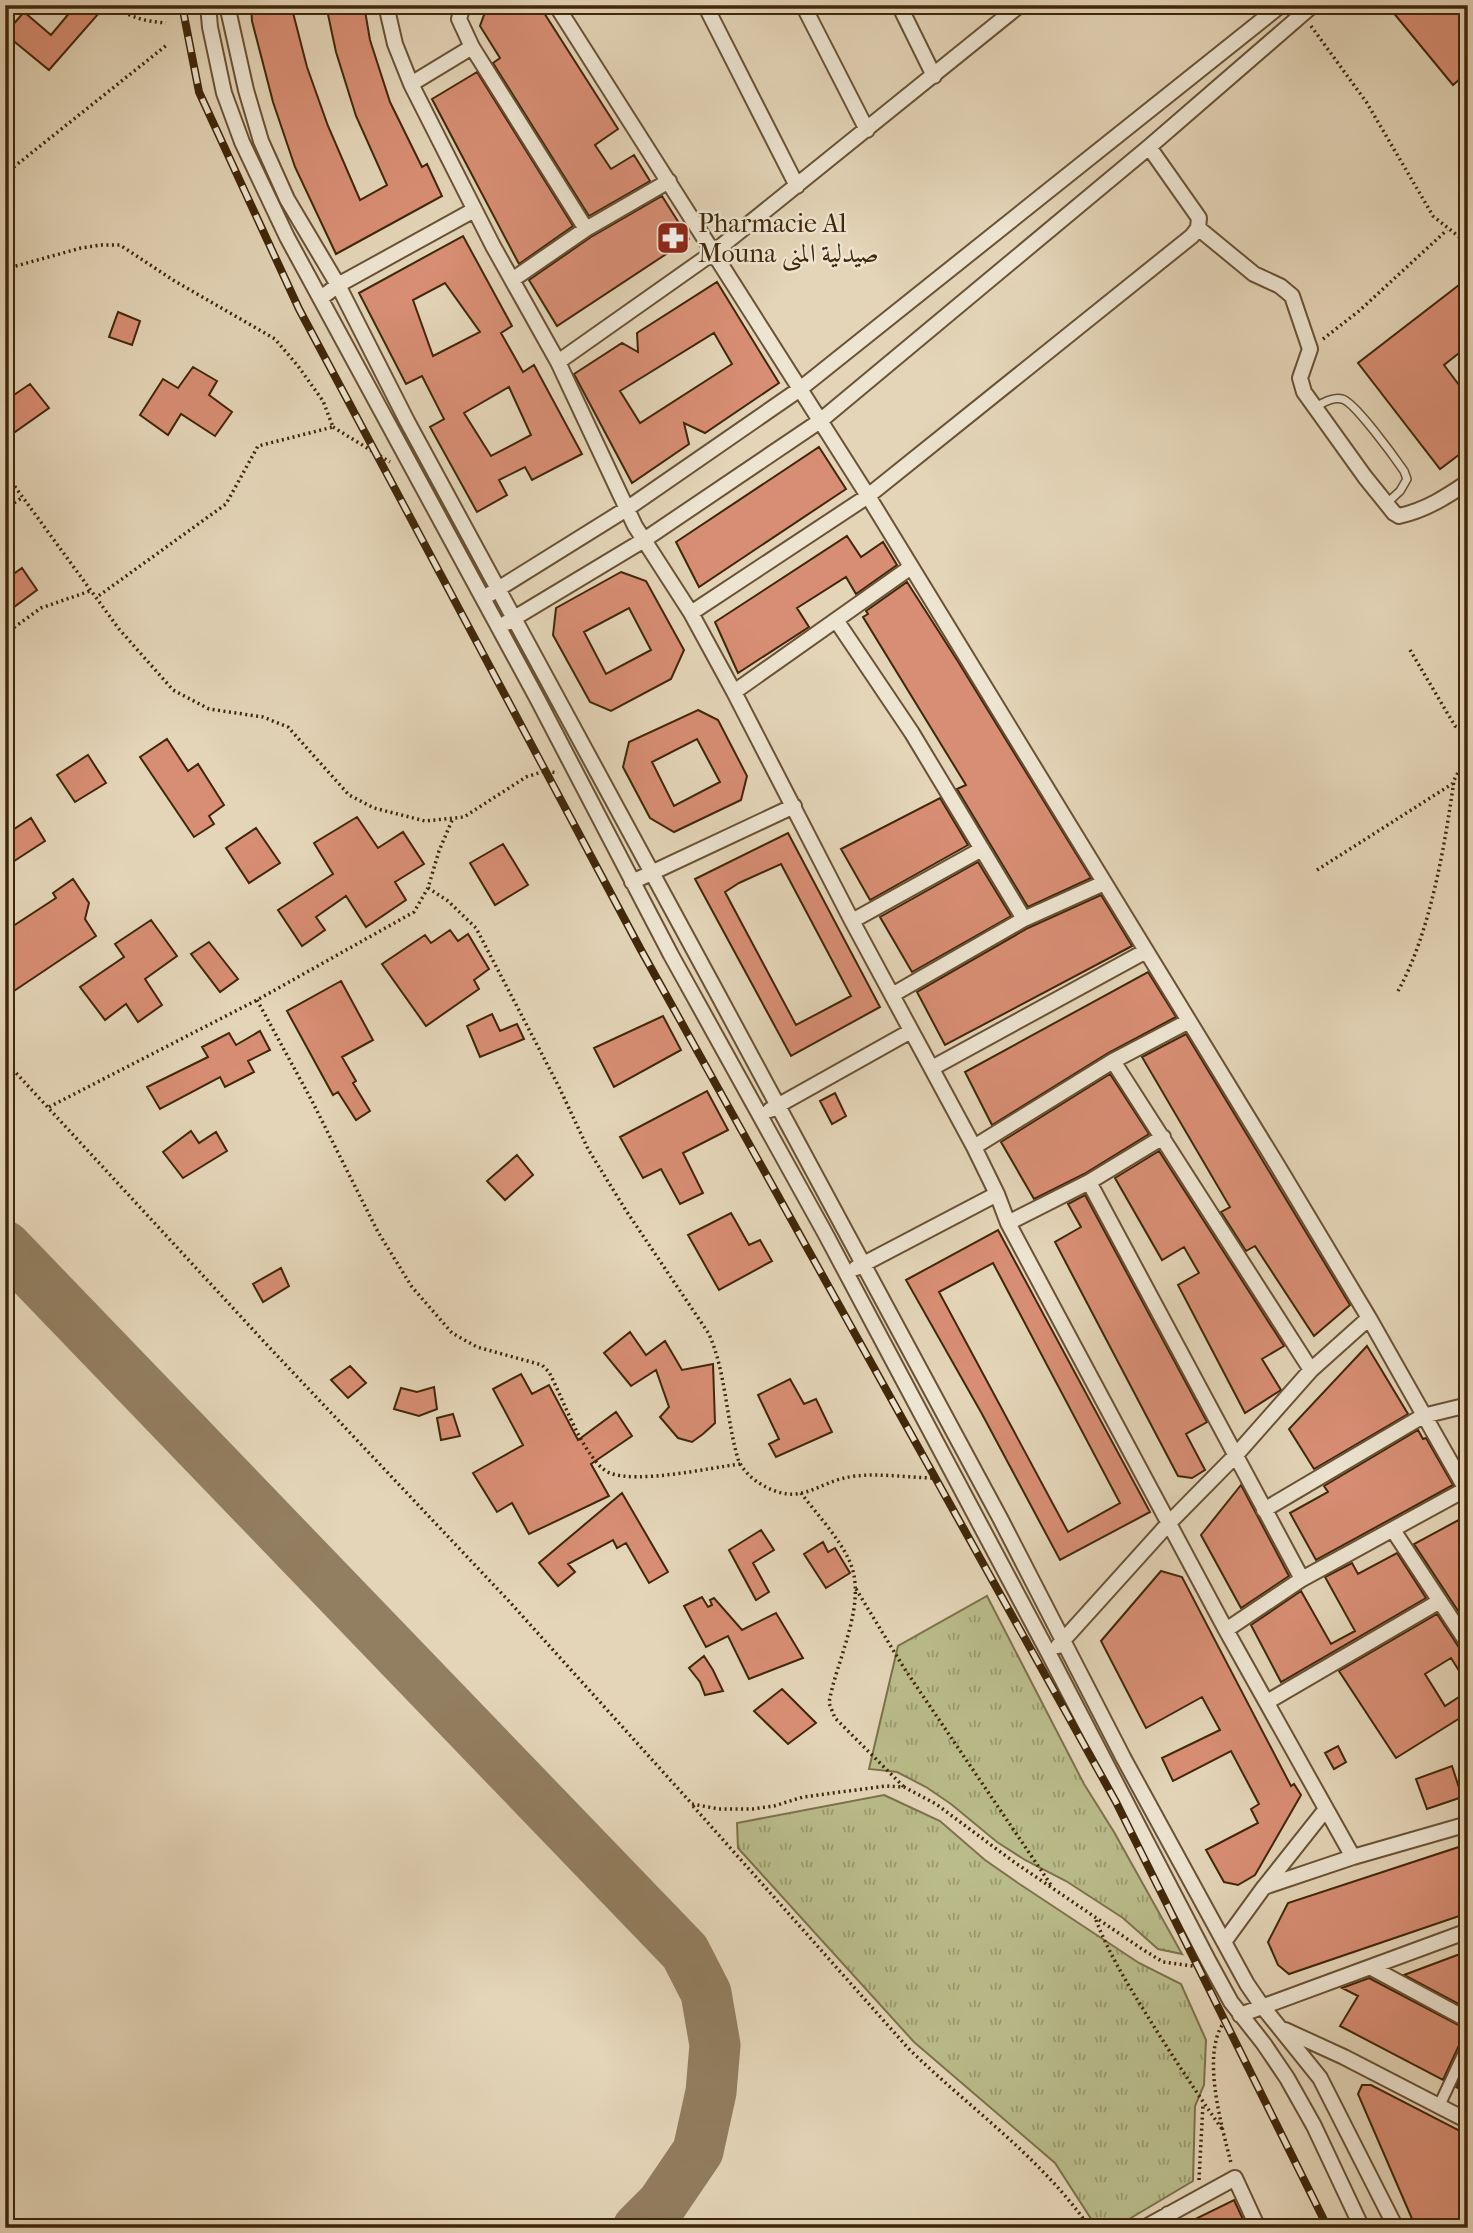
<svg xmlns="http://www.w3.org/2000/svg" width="1473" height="2233" font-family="'IM FELL French Canon',Amiri,serif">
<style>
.grass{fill:url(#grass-tufts);stroke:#7d724a;stroke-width:2}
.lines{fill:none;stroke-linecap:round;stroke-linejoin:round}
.taxiway{stroke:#927e60;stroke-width:51}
.building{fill:#d88e74;stroke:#402709;stroke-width:2;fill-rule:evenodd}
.service-casing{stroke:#695235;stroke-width:10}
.pedestrian-casing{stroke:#695235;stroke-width:14}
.minor-casing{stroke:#695235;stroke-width:18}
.path{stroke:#402709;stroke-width:3.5;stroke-dasharray:2 3.5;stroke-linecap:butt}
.service{stroke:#ede4d1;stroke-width:7}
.pedestrian{stroke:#ede4d1;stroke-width:10}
.minor{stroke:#ede4d1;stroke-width:14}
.rail-casing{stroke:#402709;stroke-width:8}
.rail{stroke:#ede4d1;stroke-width:5;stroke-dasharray:16;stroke-linecap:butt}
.labels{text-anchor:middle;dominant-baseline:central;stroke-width:5;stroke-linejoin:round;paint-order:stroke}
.poi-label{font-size:26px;fill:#402709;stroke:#ede4d1;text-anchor:start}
</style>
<defs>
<pattern id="grass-tufts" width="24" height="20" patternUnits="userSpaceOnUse" patternTransform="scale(1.75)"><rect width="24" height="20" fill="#babc8b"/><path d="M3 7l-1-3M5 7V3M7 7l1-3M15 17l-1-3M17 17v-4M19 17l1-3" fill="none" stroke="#999970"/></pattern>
</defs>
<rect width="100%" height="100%" fill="#e4d5b8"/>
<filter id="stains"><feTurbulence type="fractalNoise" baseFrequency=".00286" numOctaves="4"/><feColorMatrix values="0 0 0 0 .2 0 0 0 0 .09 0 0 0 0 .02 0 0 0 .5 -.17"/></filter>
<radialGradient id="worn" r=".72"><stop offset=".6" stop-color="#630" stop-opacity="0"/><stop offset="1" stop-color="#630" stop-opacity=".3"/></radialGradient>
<path class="grass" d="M987,1596L1084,1784L1114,1832L1182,1954L1158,1949L1123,1918L1066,1881L1025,1860L997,1842L951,1804L926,1787L897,1772L869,1769L898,1646Z
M884,1795L940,1821L985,1860L1018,1883L1139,1963L1181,1984L1206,2040L1204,2085L1195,2106L1193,2181L1114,2228H1097L1055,2163L914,2042L738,1848L737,1823Z"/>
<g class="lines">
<path class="taxiway" d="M5,1246L685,1952L706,1993L715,2045L711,2092L698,2151L662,2204L638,2228"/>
</g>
<path class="building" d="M76,5H91L100,12L49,70L5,34L24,12L51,35Z
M251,5H291L307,67L328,126L360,200L387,185L356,116L336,52L326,5H364L370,40L390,102L422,167L427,164L442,196L336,254L295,167L273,102L252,21Z
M499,5H539L618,129L595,145L611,169L634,155L650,181L589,216L493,63L500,58L480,26L484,15Z
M1387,5H1463L1468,12V25L1459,32L1468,44V72L1453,85Z
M477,72L573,226L519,264L432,99Z
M662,196L689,239L557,326L529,280L591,237Z
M463,236L512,326L501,333L523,372L534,365L582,454L532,480L525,467L499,480L507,495L477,512L430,427L444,419L422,376L406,384L359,293ZM445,283L480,332L433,356L413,300ZM509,387L531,435L491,456L464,413Z
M1468,278V346L1444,365L1468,397V448L1440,469L1358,363Z
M717,282L779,383L705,433L684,423L689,444L632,483L574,374L622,343L638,352L637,333ZM714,333L732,364L640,423L620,391Z
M118,312L140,321L132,345L109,337Z
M193,367L217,381L209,395L232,412L215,436L181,414L168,435L140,415L163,379L178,388Z
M30,384L49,408L5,439V401Z
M819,447L846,489L699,587L676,542Z
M847,536L861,557L883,542L897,565L856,594L846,577L797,608L809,627L738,673L715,622Z
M22,568L37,590L14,607L5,595V580Z
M621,572L646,581L684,650L671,679L611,711L590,702L553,635L556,608ZM629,608L651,650L606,674L584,632Z
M907,582L957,660L1091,878L1028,907L957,789L966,785L863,617L868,614L866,611Z
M698,710L718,720L747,776L741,800L674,832L650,818L623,767L629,742ZM697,739L720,782L674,806L652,762Z
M167,739L188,771L198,764L224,805L209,816L214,824L194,837L140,757Z
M88,755L106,783L75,802L57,775Z
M940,798L968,845L870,900L841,849Z
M357,817L378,848L403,832L424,864L395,882L406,900L366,927L346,896L316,917L325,930L302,946L278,910L333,874L314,843Z
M31,818L45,841L5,867V835Z
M256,828L280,863L249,883L226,848Z
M788,833L880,1007L791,1056L695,879ZM781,864L851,996L796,1025L725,892L739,883Z
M503,844L528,885L495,905L470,863Z
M978,862L1011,916L912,972L880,917Z
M73,879L89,903L85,919L96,936L5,997V945L13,940L7,930L56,898L53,893Z
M1101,895L1132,946L945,1045L917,992L1028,928Z
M151,920L177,956L145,979L162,1005L138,1022L126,1004L105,1020L80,987L124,957L115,944Z
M450,930L458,941L468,934L489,969L474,980L479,989L426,1026L382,964L425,935L431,943Z
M209,942L238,979L220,992L191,954Z
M1148,972L1176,1017L1108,1053L992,1125L965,1072Z
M341,981L373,1040L342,1057L356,1081L353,1083L370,1111L356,1120L338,1092L333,1095L287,1011Z
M492,1014L500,1031L517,1024L524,1039L480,1057L467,1026Z
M663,1016L681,1050L614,1087L594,1048Z
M260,1031L270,1050L248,1061L254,1072L225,1087L220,1077L160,1109L147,1087L208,1057L202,1047L229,1033L236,1045Z
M1186,1034L1350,1305L1314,1336L1255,1246L1246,1251L1221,1212L1230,1207L1142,1057Z
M1110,1074L1149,1134L1084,1174L1034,1199L1001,1142Z
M707,1091L728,1130L683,1153L703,1193L680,1204L661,1169L643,1178L620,1137Z
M835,1093L846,1116L832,1124L820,1101Z
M191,1131L199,1143L216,1132L227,1151L183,1178L163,1152Z
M1159,1151L1284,1346L1262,1359L1281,1390L1245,1413L1178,1285L1199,1273L1184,1247L1162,1260L1115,1178Z
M517,1155L533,1175L505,1200L487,1181Z
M1085,1195L1207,1422L1186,1434L1205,1470L1192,1478L1178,1476L1055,1242L1081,1227L1068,1204Z
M731,1213L749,1245L760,1240L772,1261L719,1290L688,1235Z
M998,1230L1150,1512L1060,1560L982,1414L906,1280ZM993,1263L1120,1503L1068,1532L939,1292Z
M281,1268L289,1286L263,1302L253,1284Z
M630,1332L646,1355L665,1341L682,1370L713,1364L715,1423L703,1434L692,1442L678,1438L660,1417L669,1407L656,1370L631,1386L604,1353Z
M1367,1346L1408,1414L1314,1469L1289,1429Z
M350,1366L366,1383L348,1398L331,1380Z
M521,1374L532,1394L549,1385L578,1440L616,1412L632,1436L591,1464L609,1496L529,1534L512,1503L497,1512L473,1473L523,1445L493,1389Z
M790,1379L804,1404L816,1399L832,1432L776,1457L769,1444L779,1439L758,1395Z
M434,1387L437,1409L419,1416L394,1409L401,1388L417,1392Z
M453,1414L460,1436L441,1440L437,1418Z
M1418,1430L1423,1439L1426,1438L1453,1485L1316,1560L1290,1513L1328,1492L1324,1486Z
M1241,1485L1289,1576L1241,1608L1201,1535Z
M622,1493L668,1572L649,1583L626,1543L617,1548L613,1540L568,1564L575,1572L558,1586L539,1563Z
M1468,1515V1626L1414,1544Z
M761,1530L774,1550L753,1563L769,1592L756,1600L729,1550Z
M823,1542L828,1552L835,1548L850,1573L826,1588L804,1554Z
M1397,1553L1426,1598L1281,1682L1251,1625L1301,1591L1331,1644L1355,1631L1325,1577L1352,1563L1358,1574Z
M1161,1571L1182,1577L1291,1786L1294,1784L1301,1795L1255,1875L1238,1885L1224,1882L1206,1850L1258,1823L1251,1809L1259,1804L1231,1751L1173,1781L1162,1758L1220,1730L1202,1697L1146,1728L1101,1641Z
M702,1597L708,1607L712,1605L710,1600L714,1598L742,1630L776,1613L803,1658L749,1679L728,1636L706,1647L684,1606Z
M1437,1614L1460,1649L1468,1654V1685L1451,1658L1425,1674L1445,1706L1468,1691V1713L1396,1758L1339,1671Z
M704,1656L713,1670L723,1691L705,1695L700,1682L689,1668Z
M782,1689L816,1723L788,1744L754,1711Z
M1338,1746L1346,1762L1334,1769L1325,1753Z
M1452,1766L1462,1797L1427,1809L1416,1779Z
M1468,1844V1913L1289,1974L1278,1965L1268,1942L1288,1903Z
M1468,1951V2009L1404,1975Z
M1369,1978L1468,2030V2036L1461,2041L1443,2080L1340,2026L1358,1996L1342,1988Z
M1468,2063V2093L1456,2087Z
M1362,2085H1371L1468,2135V2228H1416L1358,2094Z
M1234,2200L1247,2228H1183V2225Z"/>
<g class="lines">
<defs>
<path id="service" d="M1315,407C1323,403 1332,397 1342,399C1354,401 1395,458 1404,471L1407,479L1400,491L1386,504"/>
<path id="pedestrian" d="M1439,2106L1468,2044"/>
<path id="minor" d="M208,5L210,27L224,93L242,142L287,237L538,700L671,955L825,1233L1049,1654L1208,1960L1231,2002L1264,2044L1287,2078L1314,2126L1362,2228
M227,5L246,90L261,141L287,199L338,285L407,421L715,989L1000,1518L1124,1759L1247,1984L1262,2006L1320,2078L1396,2228
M386,5L395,44L411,84L493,246L558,362L635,526L691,613L734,692L852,921L974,1147L997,1194L1008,1223L1226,1630L1353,1857
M463,5L459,19L472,47L586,229
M556,5L868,496L1279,1168L1369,1318L1468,1493
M705,5L797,186
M803,5L867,130
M899,5L934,76
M411,84L472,47
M1198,228L1254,274L1280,286L1292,296L1310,349L1300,378L1304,392L1365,477L1394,513L1399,516C1426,510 1446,497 1468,482
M512,280L586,229L669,181
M321,298L338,285L474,210
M558,362L714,252L1020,5
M490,594L628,508L800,389L1281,5
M691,613L868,496L1192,236L1198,228L1199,218L1149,147
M836,620L912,733L1024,919
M506,623L644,540L820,421L1149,147L1313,5
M734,692L911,567
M632,882L794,806
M852,921L982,849
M892,995L1024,919L1104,883
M1113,1061L1311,1370
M932,1068L1146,951
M770,1110L911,1031
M974,1147L1113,1061L1189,1021
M1089,1182L1302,1579
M1008,1223L1089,1182L1163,1137
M856,1268L997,1194
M1264,1510L1423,1416L1468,1405
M1393,1530L1468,1644
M1226,1630L1302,1579L1468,1488
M1058,1646L1169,1523L1235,1456L1311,1370L1369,1318
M1267,1702L1440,1601
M1265,1886L1326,1809
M1224,1942L1264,1887L1353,1857L1468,1824
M1372,1968L1468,2020
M1240,2015L1468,1931
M1285,2030L1344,2057L1468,2121
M1168,2214L1174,2228
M1144,2228L1235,2178L1258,2228"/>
</defs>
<use href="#service" class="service-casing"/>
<use href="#pedestrian" class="pedestrian-casing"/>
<use href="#minor" class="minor-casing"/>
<path class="path" d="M115,5C131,19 146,21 166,23
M1311,26L1367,103L1433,216L1468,244
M5,174L168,44
M5,269L81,248L101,245H120L173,280L275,339L298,366L323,401L333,427L258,446L226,504L97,597
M1323,339L1359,311L1447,230
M333,427L390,462
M5,473L119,629L173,690L209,709L263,717L288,727L349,795L374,808L425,821L464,817L526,777L545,771L558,773
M5,509L23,497
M5,634L41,608L90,591
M1410,650L1455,726L1468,732
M1317,870L1452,784L1468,754
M428,888L448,901L476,928L559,1087L588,1149L625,1209L709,1334C726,1373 726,1418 738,1459C741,1468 751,1478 759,1483C802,1510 816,1480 856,1476C882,1473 910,1478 937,1478
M1398,991C1430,934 1445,845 1454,780
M257,1000L312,1101L378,1232L412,1287L452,1333L477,1347L542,1365L549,1372C562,1397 575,1434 591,1455C596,1462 602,1470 610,1473C637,1484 709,1468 740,1464
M5,1061L268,1346L507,1599L692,1804L719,1809H753L774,1806L803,1797L886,1786L904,1787L936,1804L1014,1862L1142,1949L1163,1962L1193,1966
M49,1107L257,1000L414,912L428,888L439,851L453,818
M801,1493C816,1513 839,1538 849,1560C869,1602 836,1660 829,1703L835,1718L904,1787
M856,1589L904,1668L1051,1885
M693,1806L908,2048C969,2108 1040,2156 1090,2228
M1096,1920C1110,1957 1132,1991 1153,2025C1175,2060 1198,2095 1222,2129
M1225,2021C1200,2052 1222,2127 1231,2163
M1199,2180L1203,2104"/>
<use href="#service" class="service"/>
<use href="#pedestrian" class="pedestrian"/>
<use href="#minor" class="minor"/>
<defs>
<path id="rail" d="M182,5L199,92L299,309L641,950L1116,1802L1328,2228"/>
</defs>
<use href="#rail" class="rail-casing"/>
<use href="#rail" class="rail"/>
</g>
<defs>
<symbol id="pharmacy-square" viewBox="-11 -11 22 22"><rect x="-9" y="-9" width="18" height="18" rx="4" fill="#8f2418" stroke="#ede4d1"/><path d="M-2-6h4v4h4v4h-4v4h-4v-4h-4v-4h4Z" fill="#fff"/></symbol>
</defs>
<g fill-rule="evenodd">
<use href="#pharmacy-square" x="654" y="219" width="38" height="38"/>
</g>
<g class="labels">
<g class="poi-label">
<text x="698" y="223">Pharmacie Al<tspan x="698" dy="30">Mouna صيدلية المنى</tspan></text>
</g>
</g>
<rect width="1473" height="2233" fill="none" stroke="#e4d5b8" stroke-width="28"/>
<rect x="7" y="7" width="1459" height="2219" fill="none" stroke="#402709" stroke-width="3.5"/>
<rect x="14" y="14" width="1445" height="2205" fill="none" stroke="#402709" stroke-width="2"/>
<rect width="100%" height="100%" filter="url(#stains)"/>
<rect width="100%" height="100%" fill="url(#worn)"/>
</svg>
